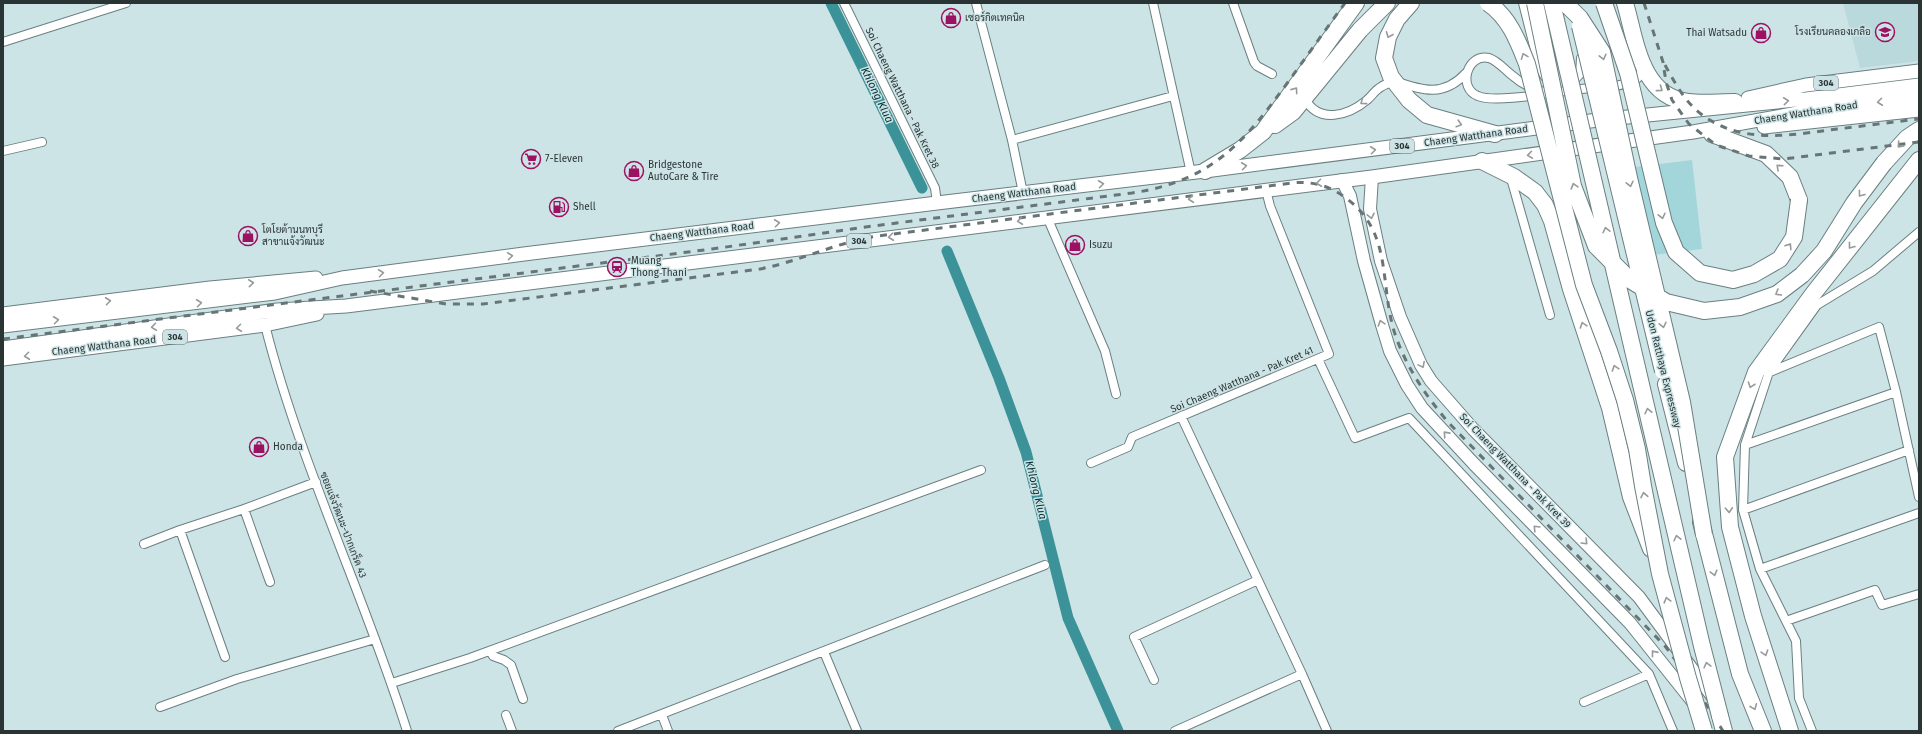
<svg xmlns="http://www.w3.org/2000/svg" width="1922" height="734" font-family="'Fira Sans',Sarabun,sans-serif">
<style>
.built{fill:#b9d9dc}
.green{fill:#a2d6db}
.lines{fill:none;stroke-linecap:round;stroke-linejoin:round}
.canal{stroke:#3c9299;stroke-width:11}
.street-casing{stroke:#6a7f81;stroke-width:10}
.secondary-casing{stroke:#6a7f81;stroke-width:14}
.primary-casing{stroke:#6a7f81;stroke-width:15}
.highway-casing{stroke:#6a7f81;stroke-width:18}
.street{stroke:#fff;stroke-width:8}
.secondary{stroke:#fff;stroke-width:12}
.primary{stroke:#fff;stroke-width:13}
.highway{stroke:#fff;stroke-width:16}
.rail{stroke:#677577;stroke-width:3;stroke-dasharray:7 7;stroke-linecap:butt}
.highway-bridge-casing{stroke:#6a7f81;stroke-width:18;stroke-linecap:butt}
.highway-bridge{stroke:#fff;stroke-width:16}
.oneway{stroke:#959a9a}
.labels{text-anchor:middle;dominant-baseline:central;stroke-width:3;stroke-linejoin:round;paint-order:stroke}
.shield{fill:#cde4e6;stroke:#5c696a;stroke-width:1}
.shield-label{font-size:9px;font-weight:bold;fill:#2b3435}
.poi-label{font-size:10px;fill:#2b3435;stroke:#cde4e6;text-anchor:start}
.street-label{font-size:10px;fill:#2b3435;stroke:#cde4e6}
.water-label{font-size:11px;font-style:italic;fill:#042f33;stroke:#cde4e6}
</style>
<rect width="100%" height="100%" fill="#cde4e6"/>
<path class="built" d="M1843,3H1919V61L1860,68Z"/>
<path class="green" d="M1692,160L1702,249L1630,258L1619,169Z"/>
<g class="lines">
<path class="canal" d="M831,3L922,188
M947,251L999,378L1026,452L1068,618L1118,731"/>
<defs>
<path id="street" d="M844,3L935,188L937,203
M976,3L1012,140L1023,193
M1153,3L1191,173
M1233,3L1254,62L1257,66L1272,74
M1523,3L1539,66L1545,77
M3,42L126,3
M1570,85L1580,74L1581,58
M1548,93C1535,90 1523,85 1513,76C1505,70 1498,61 1489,58C1467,53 1457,88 1478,96C1496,104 1559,91 1581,89C1597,87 1618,88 1633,81C1639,79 1641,74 1643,67
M1305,99C1319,124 1348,116 1367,100C1372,96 1375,90 1381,87C1385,84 1390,83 1395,81C1423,91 1444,97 1466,73
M1012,140L1173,96
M3,151L42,142
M1510,175L1550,315
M1047,217L1105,351L1116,394
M265,325C300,464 364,594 407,731
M1318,359L1355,438L1409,418L1649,674L1673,731
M1770,372L1879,327L1896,392L1919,497
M1181,416L1302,674L1327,731
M1745,445L1896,392
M1091,463L1128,447L1132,437L1329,354L1270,206L1266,190
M1743,510L1909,450
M180,530L225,657
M144,544L180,530L244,509
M1760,569L1919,513
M270,582L244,509L316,482
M1786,621L1875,590L1882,605L1919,594
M490,651L493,656L504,660L511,665L523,699
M824,652L857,731
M1154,680L1134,637L1258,580
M392,683L470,658L981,470
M1584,702L1649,674
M160,707L237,679L375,639
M506,715L512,731
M662,715L668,731
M618,731L1045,565
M1175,731L1302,674
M1812,731L1799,698L1796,641L1760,569L1743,510L1745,445L1769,372L1817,305L1873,271L1919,232"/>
<path id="secondary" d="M1372,177L1370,209L1381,261L1400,317L1421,365L1431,381L1473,429L1639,597L1712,696
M1342,180L1350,196L1364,261L1382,325L1390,351L1407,385L1422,408L1474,464L1630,623L1693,702"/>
<path id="primary" d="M1748,98L1806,85L1919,71
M1764,127L1919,110
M3,314L210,288L316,278
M3,326L275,293L342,278L524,254L937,203L1205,171L1598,120L1806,99L1919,85
M3,348L277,310L346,306L1372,177L1693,132L1809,111L1919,98
M3,359L265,325L317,314"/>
<path id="highway" d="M1411,3L1397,19L1388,37L1384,58L1391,77L1409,100L1427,115L1495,134
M1625,3C1636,40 1640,96 1688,102C1703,104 1719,102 1735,102
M1275,125L1293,112L1360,30L1387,3
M1712,134L1766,154L1790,177L1799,200
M1482,161L1514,177L1535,192L1545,205L1552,221L1571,289L1610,408L1631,497L1651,549
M1884,163L1907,138L1919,130
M1205,171L1240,150L1263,132L1356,3
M1666,384L1686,463
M1701,522L1740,674L1763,731
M1720,716L1724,731
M1790,731L1753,616L1730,527L1725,457L1756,372L1813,294L1919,160"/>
</defs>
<use href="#street" class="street-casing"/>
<use href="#secondary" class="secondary-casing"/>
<use href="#primary" class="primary-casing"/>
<use href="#highway" class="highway-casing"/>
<use href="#street" class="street"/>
<use href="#secondary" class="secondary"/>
<use href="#primary" class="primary"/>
<use href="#highway" class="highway"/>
<path class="rail" d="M1644,3L1663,62L1666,82L1672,100L1689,124L1716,145L1749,156L1784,159L1919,142
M1665,65C1675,83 1685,102 1701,114C1741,145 1791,135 1837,129C1864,126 1892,122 1919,119
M370,291L446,304H483L760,269C801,261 837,242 878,236L1292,183C1310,181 1328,185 1343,196C1395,231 1378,286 1396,337C1407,368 1426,396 1448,422L1665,646L1693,684L1723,731
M3,339L712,249L873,226L1132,193C1211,181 1243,144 1288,82C1307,56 1326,29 1345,3"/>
<defs>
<path id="highway-bridge" d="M1488,3C1509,17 1518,41 1527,64L1584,285L1609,351L1625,400L1637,449L1643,486L1660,574L1688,678L1704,731
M1535,3L1573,186L1596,246L1630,280L1666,302L1704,311L1740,307L1777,294L1802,275L1824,251L1854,203L1884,163
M1552,3L1702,646L1720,716
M1565,3L1580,18L1602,52L1629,178L1682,402L1704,535
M1604,3L1628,73L1664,223L1676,252L1700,273L1733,280L1754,274L1780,259L1794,237L1799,200
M1580,26L1663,371"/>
</defs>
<use href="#highway-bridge" class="highway-bridge-casing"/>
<use href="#highway-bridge" class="highway-bridge"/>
</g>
<defs><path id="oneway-chevron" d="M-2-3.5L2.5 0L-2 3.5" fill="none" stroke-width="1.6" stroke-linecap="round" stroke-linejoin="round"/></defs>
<g class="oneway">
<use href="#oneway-chevron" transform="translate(1389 35) rotate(112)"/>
<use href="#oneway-chevron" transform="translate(1524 56) rotate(-111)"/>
<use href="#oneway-chevron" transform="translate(1603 57) rotate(76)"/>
<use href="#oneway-chevron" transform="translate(1660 89) rotate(36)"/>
<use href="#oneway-chevron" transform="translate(1295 90) rotate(-55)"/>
<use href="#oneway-chevron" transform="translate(1786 101) rotate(-6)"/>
<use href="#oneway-chevron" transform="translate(1363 102) rotate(144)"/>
<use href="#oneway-chevron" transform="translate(1880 102) rotate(173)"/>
<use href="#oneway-chevron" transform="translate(1459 124) rotate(16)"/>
<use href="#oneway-chevron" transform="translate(1900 145) rotate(132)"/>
<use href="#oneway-chevron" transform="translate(1373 150) rotate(-7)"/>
<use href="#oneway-chevron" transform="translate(1530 155) rotate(172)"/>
<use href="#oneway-chevron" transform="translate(1244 166) rotate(-7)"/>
<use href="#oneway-chevron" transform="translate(1779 167) rotate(-137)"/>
<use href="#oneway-chevron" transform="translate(1319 183) rotate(173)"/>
<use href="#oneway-chevron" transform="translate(1101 184) rotate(-7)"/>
<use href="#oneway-chevron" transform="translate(1630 184) rotate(77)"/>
<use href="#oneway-chevron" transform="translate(1574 186) rotate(-106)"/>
<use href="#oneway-chevron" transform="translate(1861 194) rotate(127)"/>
<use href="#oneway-chevron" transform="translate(1191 199) rotate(173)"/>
<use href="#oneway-chevron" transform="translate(1371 216) rotate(78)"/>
<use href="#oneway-chevron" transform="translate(1662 216) rotate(77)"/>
<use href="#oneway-chevron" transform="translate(1020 221) rotate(173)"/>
<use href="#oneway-chevron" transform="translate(777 223) rotate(-7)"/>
<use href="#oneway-chevron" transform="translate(1606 230) rotate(-103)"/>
<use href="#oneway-chevron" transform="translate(891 237) rotate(173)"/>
<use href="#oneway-chevron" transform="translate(1789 246) rotate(-57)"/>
<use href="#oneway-chevron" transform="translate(1851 246) rotate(128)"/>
<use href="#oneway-chevron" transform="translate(510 256) rotate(-7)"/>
<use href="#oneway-chevron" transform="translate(381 273) rotate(-7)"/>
<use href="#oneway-chevron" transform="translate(251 283) rotate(-6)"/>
<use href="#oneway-chevron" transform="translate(1778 293) rotate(150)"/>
<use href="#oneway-chevron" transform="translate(108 301) rotate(-7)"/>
<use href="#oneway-chevron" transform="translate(199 303) rotate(-7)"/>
<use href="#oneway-chevron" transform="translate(56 320) rotate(-7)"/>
<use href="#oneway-chevron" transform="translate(1381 323) rotate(-107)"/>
<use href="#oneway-chevron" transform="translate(1583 325) rotate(-108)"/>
<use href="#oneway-chevron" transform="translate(1663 325) rotate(77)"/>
<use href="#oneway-chevron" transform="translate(154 327) rotate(172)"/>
<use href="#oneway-chevron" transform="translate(239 328) rotate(173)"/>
<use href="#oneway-chevron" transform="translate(27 356) rotate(173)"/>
<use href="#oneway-chevron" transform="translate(1422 365) rotate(62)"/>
<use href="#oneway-chevron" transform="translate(1615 368) rotate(-108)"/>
<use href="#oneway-chevron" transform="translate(1751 385) rotate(109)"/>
<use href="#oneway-chevron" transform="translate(1648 411) rotate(-103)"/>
<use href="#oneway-chevron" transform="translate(1446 434) rotate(-132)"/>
<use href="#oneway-chevron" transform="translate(1644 495) rotate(-101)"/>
<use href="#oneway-chevron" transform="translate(1729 510) rotate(87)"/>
<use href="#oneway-chevron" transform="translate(1536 528) rotate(-134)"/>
<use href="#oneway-chevron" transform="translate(1677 538) rotate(-103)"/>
<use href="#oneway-chevron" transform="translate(1585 542) rotate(45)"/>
<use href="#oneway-chevron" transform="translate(1714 573) rotate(75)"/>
<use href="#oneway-chevron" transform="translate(1667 600) rotate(-105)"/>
<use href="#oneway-chevron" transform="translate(1654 653) rotate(-129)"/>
<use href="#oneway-chevron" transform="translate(1765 653) rotate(72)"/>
<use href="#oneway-chevron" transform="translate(1707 665) rotate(-104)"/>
<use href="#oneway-chevron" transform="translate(1754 707) rotate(68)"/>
</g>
<defs>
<symbol id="shop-ring" viewBox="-11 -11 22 22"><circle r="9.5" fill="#cde4e6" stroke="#9c1161" stroke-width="1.5"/><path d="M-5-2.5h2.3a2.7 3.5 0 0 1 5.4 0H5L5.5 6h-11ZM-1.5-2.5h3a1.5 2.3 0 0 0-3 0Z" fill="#9c1161"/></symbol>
<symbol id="school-ring" viewBox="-11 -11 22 22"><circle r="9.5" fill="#cde4e6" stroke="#9c1161" stroke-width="1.5"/><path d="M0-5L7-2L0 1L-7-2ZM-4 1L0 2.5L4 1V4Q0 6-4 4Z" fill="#9c1161"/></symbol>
<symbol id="supermarket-ring" viewBox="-11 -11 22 22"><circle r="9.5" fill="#cde4e6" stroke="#9c1161" stroke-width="1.5"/><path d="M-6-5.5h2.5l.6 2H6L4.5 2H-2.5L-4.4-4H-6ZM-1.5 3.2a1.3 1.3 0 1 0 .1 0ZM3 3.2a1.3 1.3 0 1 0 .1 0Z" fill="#9c1161"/></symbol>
<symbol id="fuel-ring" viewBox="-11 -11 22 22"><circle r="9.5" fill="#cde4e6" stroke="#9c1161" stroke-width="1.5"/><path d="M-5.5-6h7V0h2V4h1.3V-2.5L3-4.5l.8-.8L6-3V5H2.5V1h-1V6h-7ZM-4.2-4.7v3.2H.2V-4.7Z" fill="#9c1161"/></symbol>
<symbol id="station-ring" viewBox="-11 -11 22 22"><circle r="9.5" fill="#cde4e6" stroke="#9c1161" stroke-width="1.5"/><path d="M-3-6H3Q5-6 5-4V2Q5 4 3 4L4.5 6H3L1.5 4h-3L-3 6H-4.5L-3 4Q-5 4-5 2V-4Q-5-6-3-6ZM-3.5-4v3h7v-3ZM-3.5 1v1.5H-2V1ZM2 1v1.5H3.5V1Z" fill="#9c1161"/></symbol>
</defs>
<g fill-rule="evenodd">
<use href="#shop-ring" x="940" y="7" width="22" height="22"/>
<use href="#school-ring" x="1874" y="21" width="22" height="22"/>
<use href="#shop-ring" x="1750" y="22" width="22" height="22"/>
<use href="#supermarket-ring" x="520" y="148" width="22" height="22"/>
<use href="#shop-ring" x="623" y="160" width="22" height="22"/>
<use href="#fuel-ring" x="548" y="196" width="22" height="22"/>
<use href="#shop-ring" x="237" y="225" width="22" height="22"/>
<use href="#shop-ring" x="1064" y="234" width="22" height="22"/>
<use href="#station-ring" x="606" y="256" width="22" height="22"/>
<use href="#shop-ring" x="248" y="436" width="22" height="22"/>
</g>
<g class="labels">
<g class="shield">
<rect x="1814" y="76" width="24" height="14" rx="3"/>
<rect x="1390" y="139" width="24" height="14" rx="3"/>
<rect x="847" y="234" width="24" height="14" rx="3"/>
<rect x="163" y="330" width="24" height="14" rx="3"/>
</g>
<g class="shield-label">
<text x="1826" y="83">304</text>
<text x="1402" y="146">304</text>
<text x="859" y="241">304</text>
<text x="175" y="337">304</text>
</g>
<g class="poi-label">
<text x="965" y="18">เซอร์กิตเทคนิค</text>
<text x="1871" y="32" text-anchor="end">โรงเรียนคลองเกลือ</text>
<text x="1747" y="33" text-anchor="end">Thai Watsadu</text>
<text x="545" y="159">7-Eleven</text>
<text x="648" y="165">Bridgestone<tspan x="648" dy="12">AutoCare &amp; Tire</tspan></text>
<text x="573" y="207">Shell</text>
<text x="262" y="230">โตโยต้านนทบุรี<tspan x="262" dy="12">สาขาแจ้งวัฒนะ</tspan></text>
<text x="1089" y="245">Isuzu</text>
<text x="631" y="261">Muang<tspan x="631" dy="12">Thong Thani</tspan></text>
<text x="273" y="447">Honda</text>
</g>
<g class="street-label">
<text transform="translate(902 98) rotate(64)">Soi Chaeng Watthana - Pak Kret 38</text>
<text transform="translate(1806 113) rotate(-9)">Chaeng Watthana Road</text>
<text transform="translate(1476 136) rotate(-8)">Chaeng Watthana Road</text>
<text transform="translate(1024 193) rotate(-7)">Chaeng Watthana Road</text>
<text transform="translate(702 232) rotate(-7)">Chaeng Watthana Road</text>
<text transform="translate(104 346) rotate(-7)">Chaeng Watthana Road</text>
<text transform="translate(1663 369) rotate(76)">Udon Ratthaya Expressway</text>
<text transform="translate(1242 380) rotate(-23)">Soi Chaeng Watthana - Pak Kret 41</text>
<text transform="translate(1515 471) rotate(46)">Soi Chaeng Watthana - Pak Kret 39</text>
<text transform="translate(343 525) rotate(69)">ซอยแจ้งวัฒนะ-ปากเกร็ด 43</text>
</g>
<g class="water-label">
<text transform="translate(877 95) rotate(64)">Khlong Klua</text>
<text transform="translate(1036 490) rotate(76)">Khlong Klua</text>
</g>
</g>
<rect width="1922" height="734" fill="none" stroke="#2b3435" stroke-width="8"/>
</svg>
